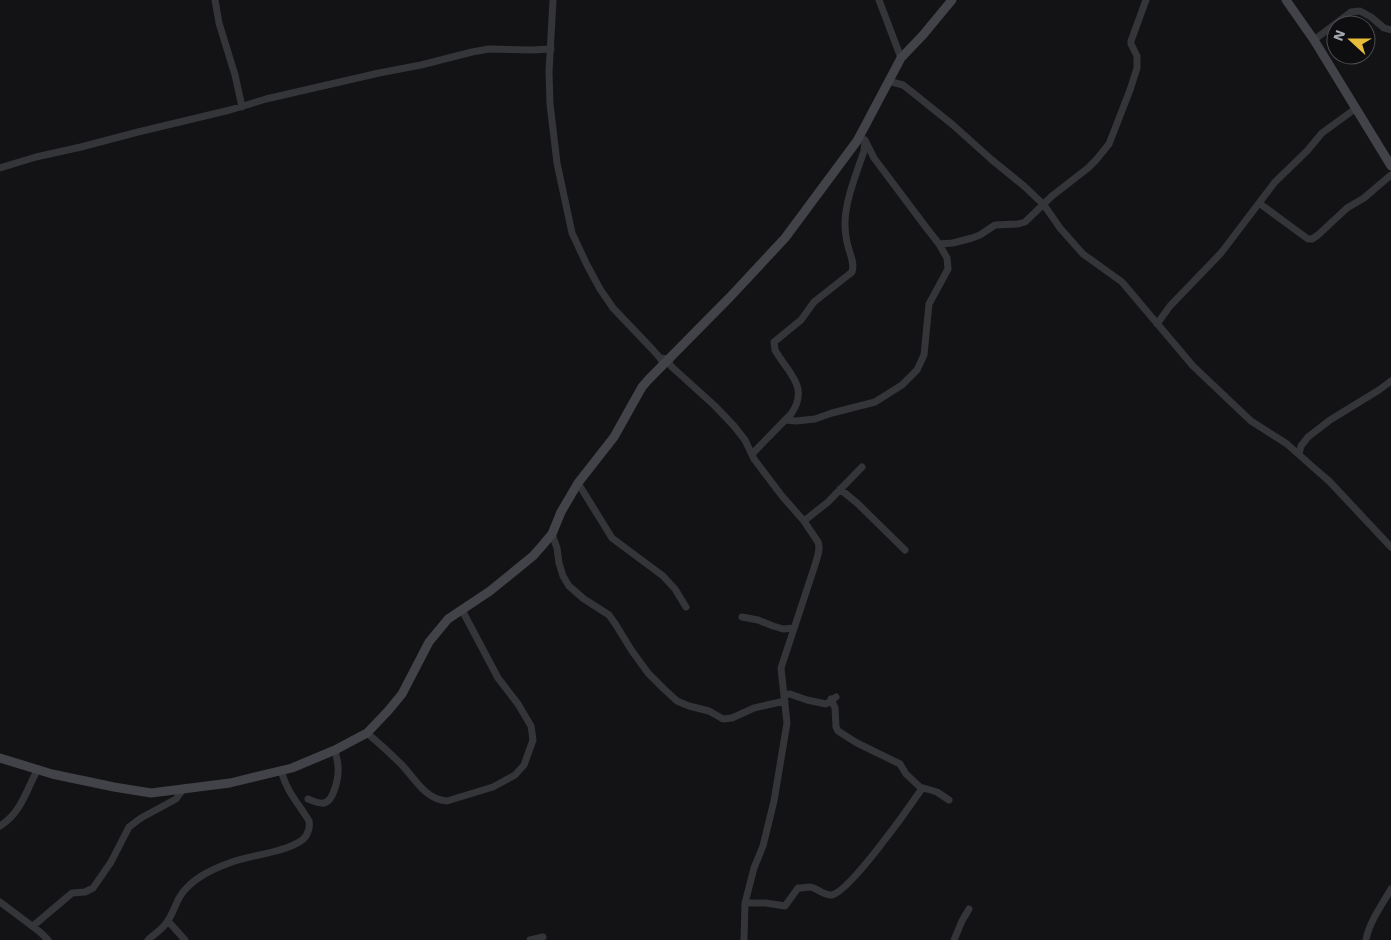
<svg xmlns="http://www.w3.org/2000/svg" width="1391" height="940" font-family="'Work Sans',sans-serif">
<style>
.lines{fill:none;stroke-linecap:round;stroke-linejoin:round}
.street{stroke:#343539;stroke-width:7}
.secondary{stroke:#424349;stroke-width:9}
</style>
<rect width="100%" height="100%" fill="#131315"/>
<g class="lines">
<path class="street" d="M215,0L219,23L235,75L242,107
M553,0L549,72L550,104L557,163L572,233L587,265L600,289L613,308L653,350L660,358L661,360
M879,0L901,58
M1314,40L1351,12L1360,11L1371,17L1384,28L1391,30
M888,81L903,85L912,92L953,125L992,160L1024,186L1044,205L1060,228L1083,254L1122,282L1193,366L1251,421L1287,444L1314,468L1329,481L1391,547
M0,168L36,157L81,147L138,132L230,110L266,99L379,73L421,65L472,52L489,49L532,50L551,49
M1259,203L1297,231L1308,239H1312L1318,235L1347,208L1364,198L1391,175
M939,244L953,243L972,238L980,235L995,225L1018,224L1025,222L1052,196L1088,168L1096,160L1109,144L1130,90L1137,68V56L1131,44V41L1146,0
M1157,324L1170,306L1221,253L1275,182L1307,151L1322,133L1355,109
M660,358L669,359L670,365L673,368L715,406L734,426L745,440L754,459L782,496L804,521L818,542C821,550 817,557 815,565L781,668L787,723L774,801L763,846L754,868L745,903L744,940
M785,420L796,421L815,419L832,413L875,402L902,385L917,370L924,355L929,304L948,269L947,258L939,244L925,226L874,158L865,140
M752,454L791,414C810,387 788,373 775,350L774,342L801,320L814,302L852,272C855,263 850,255 848,246C846,239 845,230 845,223C845,201 857,172 864,151L865,141
M1299,454L1301,446L1308,437L1330,420L1379,390L1391,381
M578,483L612,538L663,576L675,589L686,607
M840,489L857,503L905,550
M804,521L828,502L862,467
M552,534L557,548L559,563L563,576L569,586L584,599L609,615L616,625L632,651L648,673L664,689L677,701L689,706L709,711L723,719L732,718L754,708L785,701
M742,617L758,620L773,626L783,629L794,628
M785,695L790,694L807,700L826,704L836,697
M367,733C379,743 391,754 402,765C415,779 426,800 447,801L493,787L515,775L524,765L533,740L531,726L518,704L498,678L462,610
M920,787L937,792L949,800
M308,799C313,801 319,804 324,803C334,801 339,776 338,767C338,761 336,756 335,750
M0,826C22,812 26,790 38,769
M0,902L40,932L48,940
M745,903H766L785,906L798,888C802,888 807,887 810,887C817,888 824,896 832,895C850,891 908,809 921,790L920,787L906,774L900,764L857,743L838,731L836,727L835,708L831,699
M168,921L185,940
M33,926L72,893L85,892L93,888L111,862L129,827L141,818L176,799L184,788
M148,940C154,934 163,929 167,922C172,915 175,906 179,898C190,879 212,869 232,862C250,855 296,851 306,836C309,831 310,826 309,821C297,801 288,794 281,771
M530,940L543,937
M954,940L962,921L969,909
M1366,940C1369,922 1382,905 1391,889"/>
<path class="secondary" d="M1286,0L1314,40L1391,166
M0,758L52,774L114,787L151,793L230,783L292,768L335,750L367,733L388,711L402,694L429,642L448,619L490,591L533,556L541,547L552,534L561,512L578,483L614,437L642,387L649,379L730,297L785,238L857,141L901,58L923,35L952,0"/>
</g>
<g transform="translate(1351 40) rotate(291)"><circle r="24" fill="#0e0e10" stroke="#4a4c52"/>
<path d="M0-4L9 19L0 12L-9 19Z" fill="#e6bc3a"/>
<text y="-8" font-size="14" font-weight="bold" text-anchor="middle" fill="#a5a9b4">N</text>
</g>
</svg>
